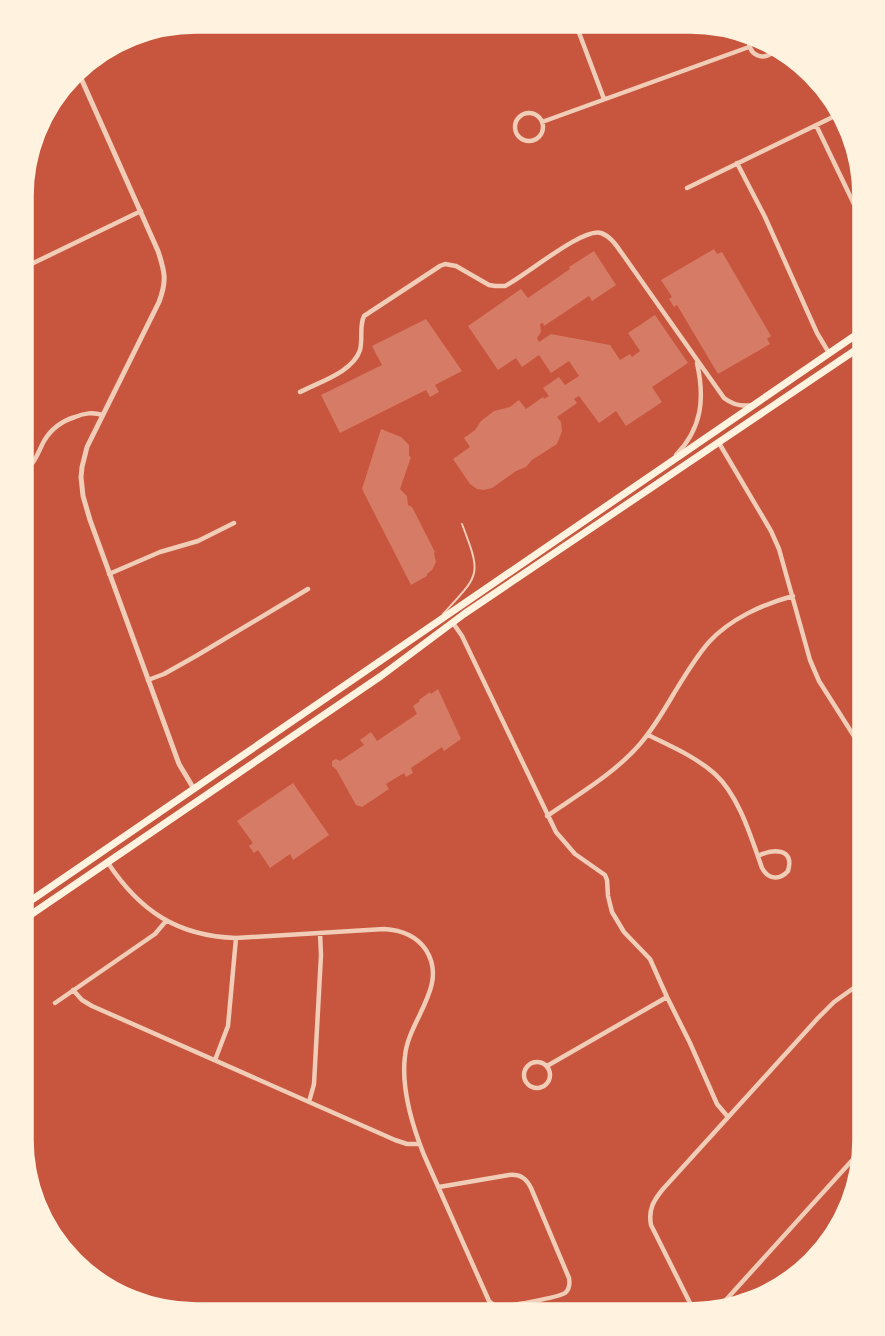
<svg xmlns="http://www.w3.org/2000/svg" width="885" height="1336" font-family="Poppins,sans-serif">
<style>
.building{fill:#d67c66}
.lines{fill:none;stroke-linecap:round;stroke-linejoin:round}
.service{stroke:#f1ccb7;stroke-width:2}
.minor{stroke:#f1ccb7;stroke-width:4.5}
.tertiary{stroke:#f1ccb7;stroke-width:5}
.trunk{stroke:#fff3e0;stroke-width:7}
.rim{fill:none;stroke:#fff3e0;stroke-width:3.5}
</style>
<rect width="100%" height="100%" fill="#c8553d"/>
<path class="building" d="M714,249L717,254L722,252L771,336L767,339L770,344L718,374L677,305L674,307L669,299L672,297L661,280Z
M594,251L616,285L592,301L589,296L544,326L543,323L540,324L541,332L537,338L539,342L551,334L610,345L620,360L630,354L632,357L640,351L628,333L655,315L688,363L652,387L662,402L626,426L616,411L599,423L579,396L574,399L577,403L557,417L561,422L562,431L557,444L532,460L526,467L516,471L492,488L484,490L477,489L470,484L453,459L470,447L464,438L475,430L481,421L494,411L510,407L519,400L526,409L543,397L544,399L549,396L543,388L559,377L565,385L579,376L569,361L551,373L539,355L522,367L516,358L498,370L468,326L521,289L528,298L570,269L569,267Z
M426,319L462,371L435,385L439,392L430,397L426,390L340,433L321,395L382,365L372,346Z
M381,429L401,437L409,445V456L411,457L400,489L407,496L408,505L412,507L435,552L434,553L436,562L432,570L427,574V576L411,585L362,489Z
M438,689L461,739L444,751L442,747L411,768L413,773L406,777L404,773L386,784L389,789L362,807L356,805L336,769L332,766V761L336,759L340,761L364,745L360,740L371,732L377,741L417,714L413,706L420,701L419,700L430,692L431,694Z
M293,783L329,835L293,860L290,854L270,868L258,850L254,853L249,846L253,843L237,821Z"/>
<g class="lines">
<path class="service" d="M443,614C480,574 482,576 462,524"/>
<path class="minor" d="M575,22L604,99
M750,35C744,55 766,65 777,47
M515 127a14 14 0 1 1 28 0a14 14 0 1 1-28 0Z
M542,122L749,47
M816,125L866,229
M737,163L765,217L817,333L829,353
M687,188L841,113
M21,269L141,211
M300,392C319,382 353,372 360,350C363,338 359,327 364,316L440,266L445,264L456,266L489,285L495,286H505C525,276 583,227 601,233C610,236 616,245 621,252L724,398C733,405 741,407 752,405
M719,443L771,531L779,549L810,660L819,681L866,755
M676,455C702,428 705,399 697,363
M20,472C35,466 37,454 44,441C51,429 62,421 75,417C85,413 92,412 103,415
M109,574L160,552L198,541L234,523
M453,623L462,636L556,832L575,854L605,875L607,880L608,896L612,912L624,932L650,959L667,997L690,1043L717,1104L728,1117
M148,680L164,674L196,656L308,589
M648,735C671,746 696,757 715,774C739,796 751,837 762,868C768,879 779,881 788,871C795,847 772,849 758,856
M547,816C579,794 615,773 640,744C653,729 663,712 673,695C684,677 695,658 709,642C730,619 763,604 793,596
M108,863C140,911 177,936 236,938L384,929C401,930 416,935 426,950C449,986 408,1020 405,1056C401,1088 412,1125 424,1155L489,1301C494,1305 494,1306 499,1306C508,1307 559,1297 565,1293C570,1289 570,1284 569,1278L531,1188C526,1178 520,1174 509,1175L439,1187
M73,990L82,1000L92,1006L395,1140L407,1144H419
M55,1003L155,934L166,921
M215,1060L228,1026L236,938
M524 1075a13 13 0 1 1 26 0a13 13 0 1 1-26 0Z
M547,1066L667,997
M309,1102L314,1084L321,955L320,933
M715,1312L865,1146
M696,1315L651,1225C648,1209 654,1200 663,1189L818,1018L834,1002L865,980"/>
<path class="tertiary" d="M283,20C316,36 342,30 376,20
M76,67L158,251C165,272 167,281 159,302L87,447L82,467L81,477L83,496L90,520L179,764L194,789"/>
<path class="trunk" d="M20,908L866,328
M20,922L381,676L464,614L866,343"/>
</g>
<path d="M0 0H885V1336H0ZM196 32H690A164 164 0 0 1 854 196V1140A164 164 0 0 1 690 1304H196A164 164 0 0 1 32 1140V196A164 164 0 0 1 196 32Z" fill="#fff3e0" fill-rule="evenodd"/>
<path class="rim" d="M196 32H690A164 164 0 0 1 854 196V1140A164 164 0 0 1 690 1304H196A164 164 0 0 1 32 1140V196A164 164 0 0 1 196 32Z"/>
</svg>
